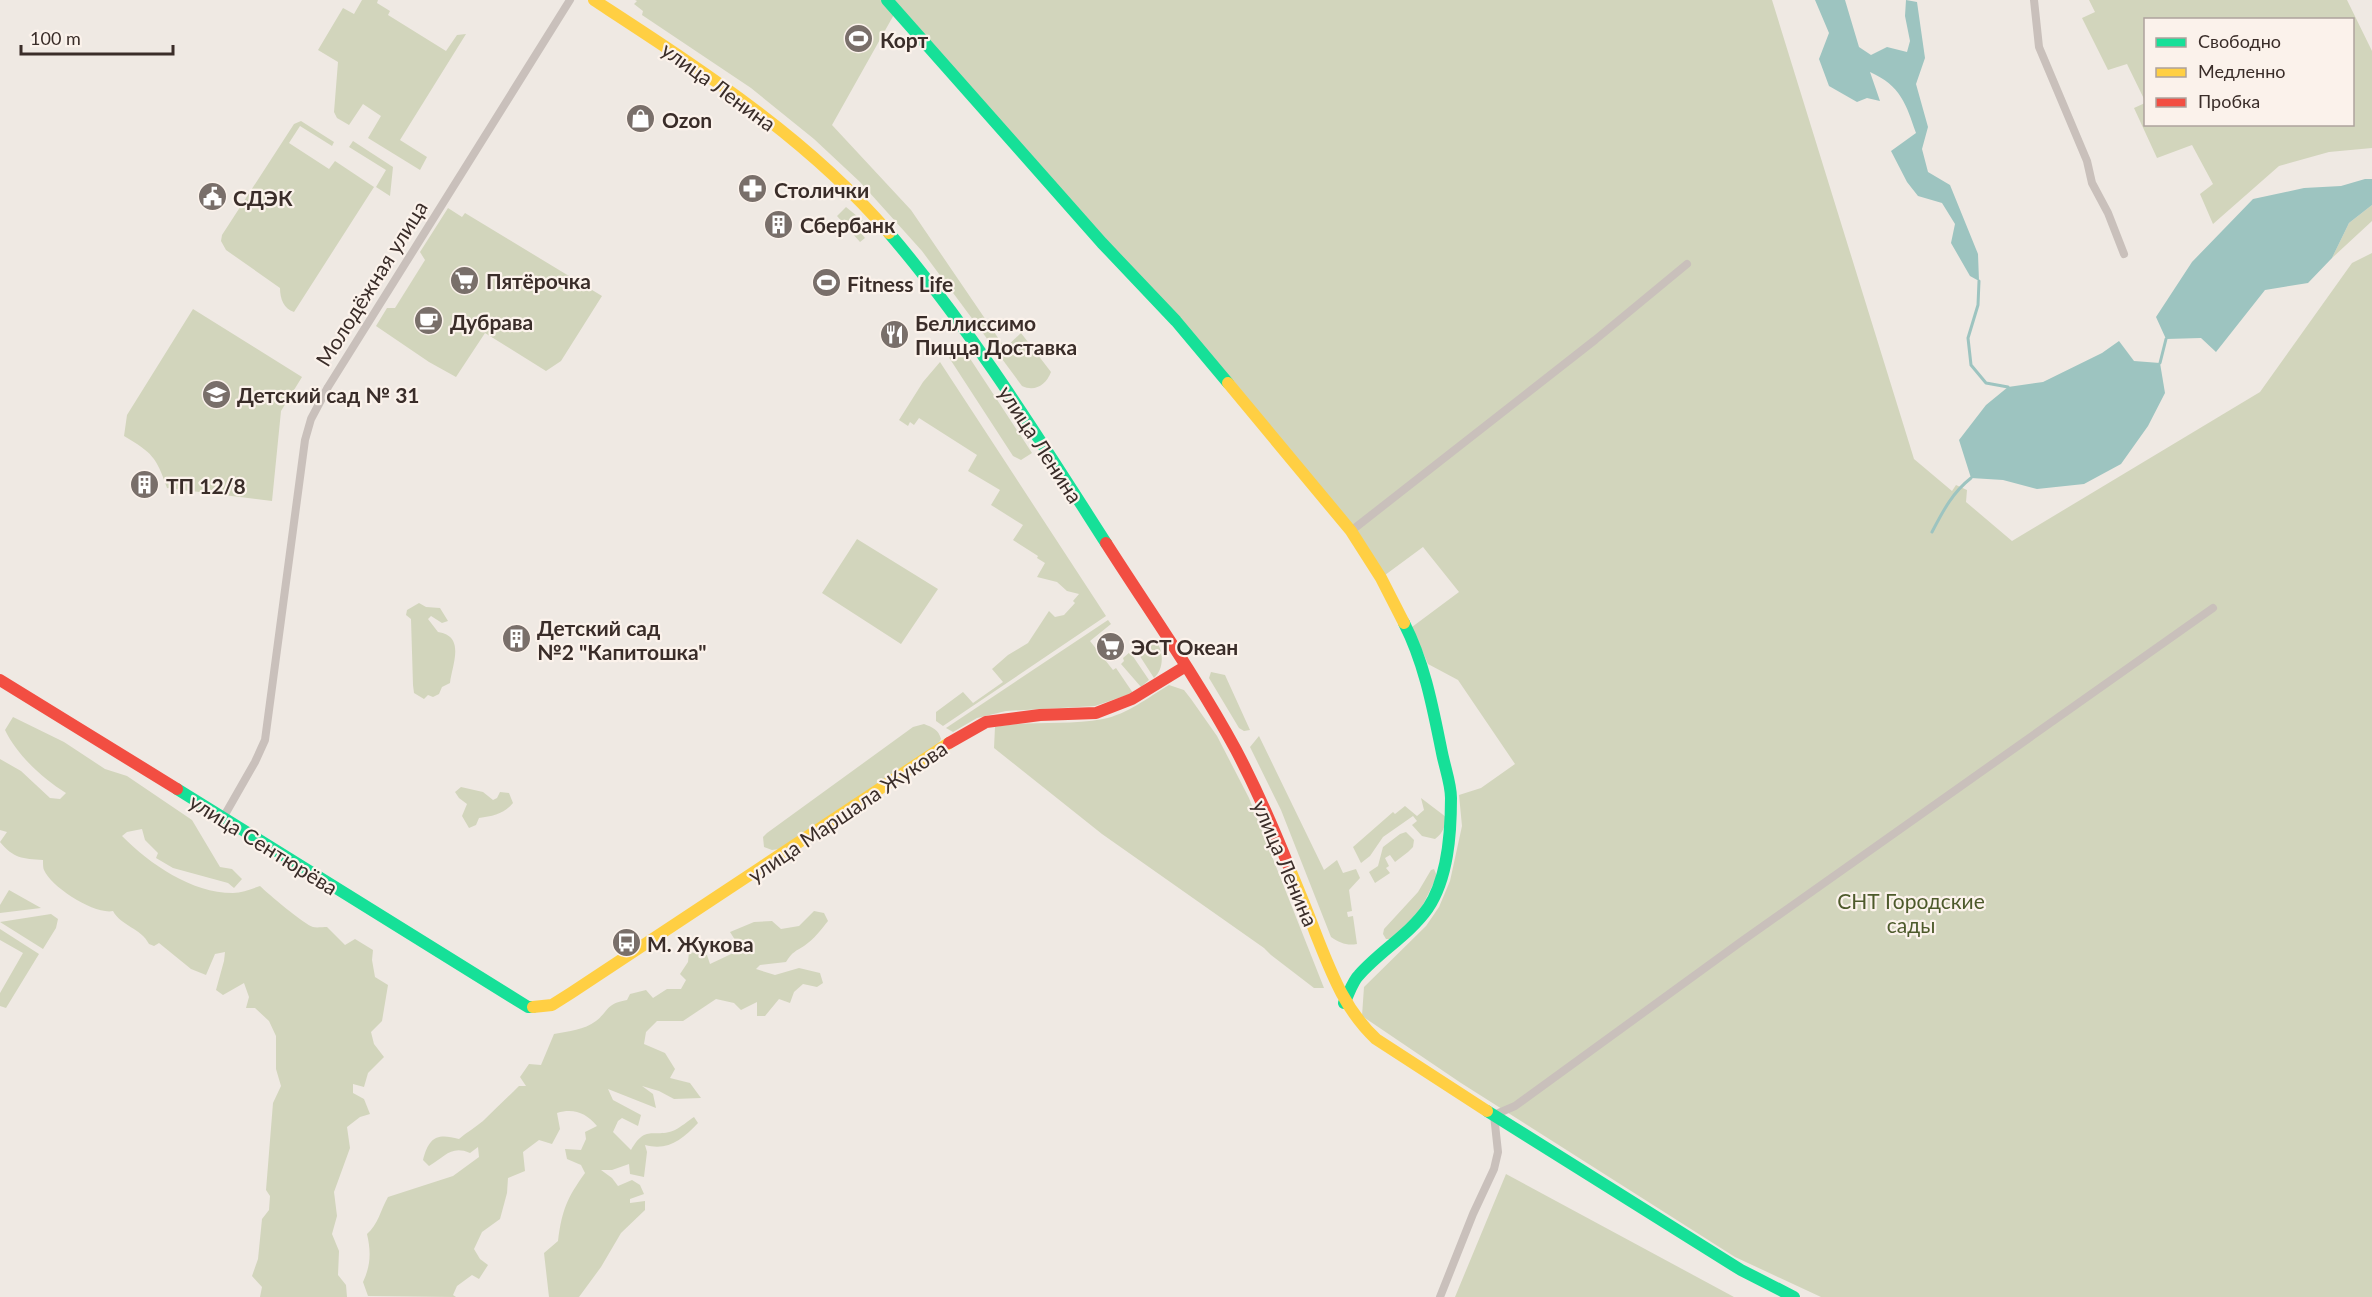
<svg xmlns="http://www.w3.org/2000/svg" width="2372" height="1297" font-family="Lato,sans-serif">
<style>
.green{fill:#d2d5bc}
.water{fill:#9dc4c0}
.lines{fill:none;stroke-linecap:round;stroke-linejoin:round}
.stream{stroke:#9dc4c0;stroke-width:3}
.street{stroke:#c9c0bb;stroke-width:8}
.fast{stroke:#16e098;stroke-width:12}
.slow{stroke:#ffcf43;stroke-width:12}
.jam{stroke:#f24e42;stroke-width:12}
.labels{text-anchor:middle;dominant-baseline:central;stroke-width:4.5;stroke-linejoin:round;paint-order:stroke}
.poi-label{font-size:21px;font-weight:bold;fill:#3a2d29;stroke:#fbf2eb;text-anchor:start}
.street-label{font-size:21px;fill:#3a2d29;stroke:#fbf2eb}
.park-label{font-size:21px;fill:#4d5a2b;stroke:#fbf2eb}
</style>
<rect width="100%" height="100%" fill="#efe9e3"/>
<path class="green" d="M362,0H378L377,3L390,11L388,15L446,51L457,35L466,34L400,140L427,157L420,170L368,138L381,116L363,104L349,125L337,118L334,112L338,62L318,50L343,8L354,14Z
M635,0H1772L1914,459L1952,491L1956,485L1967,490L1966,502L2012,541L2260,392L2352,263L2372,253V1297H1821L1735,1257L1461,1083L1362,1016L1364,987L1426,926L1439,907L1450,881L1462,826L1459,795L1481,788L1515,764L1458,680L1428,664L1412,627L1459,592L1423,547L1381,578L1261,424L896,11L832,125L911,210L1005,348L1021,333L1051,372C1046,385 1035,392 1022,386L922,251L860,182L814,139L751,88L642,15L643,11L634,4L637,1Z
M2089,0H2347L2372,51V148L2329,152L2279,166L2213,224L2200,194L2213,184L2192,145L2157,158L2134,108L2145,103L2146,124H2352V20H2146L2145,101L2127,64L2108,70L2082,18L2095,12Z
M301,121L334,142L332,146L300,126L289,143L329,169L335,161L374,187L294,312C284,309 280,299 280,288L226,250L221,241L222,235L294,124Z
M353,141L393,167L390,196L376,187L386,170L349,147Z
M2372,205V221L2332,258L2349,223Z
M846,207L863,221L857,228L865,238L860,242L837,216Z
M448,208L462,217L465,213L602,296L561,361L546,371L485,333L456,377L429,362L376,326L387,308H395L425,260L420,252Z
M193,309L302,377L281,411L272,501L167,488C156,456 152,453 124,436L127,415Z
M959,350L969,357L1032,453L1021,460L1013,456L948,356L954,351Z
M940,362L1106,616L943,726L936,721V712L963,692L973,703L1003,682L992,669L1008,655L1028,643L1049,611L1055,617L1064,615L1075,603L1073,601L1079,594L1067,591L1057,582L1037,577L1045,563L1037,558L1038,556L1013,540L1023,525L991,505L1000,490L968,471L977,455L919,418L914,425L910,422L908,426L899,420L923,382Z
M857,539L938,589L901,644L822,593Z
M419,603L426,607L440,608L448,621L442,623L431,616L428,619L438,632C466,636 452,665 450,683L442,687L439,694L433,697L428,695L424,699L414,693L413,685L411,619L406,615L407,610Z
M1108,620L1111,624L1090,641L1113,670L1116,668L1133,693L1095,706L1006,711L977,718L953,732L946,728Z
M1134,643L1158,644C1164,655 1163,670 1154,678L1134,647Z
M1130,652L1149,680L1141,687L1121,664L1124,661L1123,658Z
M1211,672L1225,675L1250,730L1244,731L1239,728L1209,678Z
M1169,685L1184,690L1191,699L1217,736L1249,798L1324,988H1314L1271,955L1264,948L1102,834L994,748L995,727C1030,720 1067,726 1103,719C1128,714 1147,698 1169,685Z
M13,717L64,742L105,769L127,776L192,820L220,867L232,869L242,879L234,888L228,883L173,868L156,858L158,853L145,840L142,829L127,832L122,836C150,864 191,893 233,893C242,893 251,889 260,886C267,893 305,925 313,927C316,928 323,927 327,927L345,945L355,939L373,950L372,960L375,977L388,985L382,1021L371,1032L374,1044L384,1057L368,1073L364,1087L353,1084V1093L364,1099L370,1114L360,1117L347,1127L350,1148L334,1192L337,1216L332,1234L339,1251L338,1275L346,1285L347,1297H260L262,1287L252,1276L258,1259L262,1219L269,1210L270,1196L266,1190L273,1103L281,1086L276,1069V1036L269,1021L255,1008H246L249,997L244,983L223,995L216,990L224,961L225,952L215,954L206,975L191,969L159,943L154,946L149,944C141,928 121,926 113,911C95,915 51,887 44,870C43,868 43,863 43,860C23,859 13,858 0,842L7,832L0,830V759L21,771L50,798L60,799L66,793C42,778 17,755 5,730Z
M924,724C932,727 939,730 941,739L938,744L779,849L772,850L764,847L763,837L767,833L913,727Z
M1259,736L1324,870L1337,860L1343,873L1356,869L1360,878L1349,890L1352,911L1347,912L1348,917L1353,916L1357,944C1347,946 1340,943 1331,937L1281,810L1250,747Z
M461,787L483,792L493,800L497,798L500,792L509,793L513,803C504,814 493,816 479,818L476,825L469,828L462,816L467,804L459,798L455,792Z
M1421,798L1446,817C1444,828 1444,832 1435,839L1422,836L1412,825L1417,821L1413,816L1383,837L1370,856L1361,863L1353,847L1393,812L1395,814L1405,806L1417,816L1424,810Z
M1406,832L1414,840L1413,847L1408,852L1395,862L1390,855L1385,858L1389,866L1386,868L1390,873L1375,883L1369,872L1378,866L1383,847L1400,834Z
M1434,869L1437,876L1421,909L1392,939H1386L1383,934L1384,929L1418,892L1431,870Z
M9,890L41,908L0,913V905Z
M814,911L824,913L828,921C821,930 814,939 804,946C796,951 792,952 786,962L760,965L756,969L775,975L799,968L820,973L823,983L817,987L803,984L794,992L790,1003L779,999L765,1016H757V1002L741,1010L734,1003L716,999L683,1021H657L646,1032L644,1044L665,1053L675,1069L670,1078L690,1083L701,1098L674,1099L659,1091L642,1086L653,1094L656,1108L608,1089L613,1100L641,1115L638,1126L622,1118L618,1121L613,1132L631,1150C646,1123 654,1139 675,1130C681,1127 688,1121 694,1117L698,1123C682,1140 668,1151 645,1145L647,1152L644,1177L630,1174L629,1164L612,1170H601L612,1178L618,1186L632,1180L640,1185L644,1194L630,1199V1203L645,1201V1210L621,1233L601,1267L579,1297H549L544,1253L558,1241C562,1210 567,1198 585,1173L581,1165L567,1159L565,1149L581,1150L586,1139L585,1132L597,1126C586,1113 574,1108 557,1113L560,1129L552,1144L539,1140L523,1152L525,1171L508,1178L507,1193L500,1219L482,1232L474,1249L480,1259L488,1265L479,1279L472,1275L457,1286L453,1295L456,1297L368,1296L363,1282C371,1265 371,1251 367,1234C378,1225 381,1209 388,1197L453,1176L479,1157L478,1147L470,1153C451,1145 445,1157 429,1166L423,1160C429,1137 437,1133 459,1139C467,1132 476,1127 483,1121C495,1109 507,1098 519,1086H526L520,1077L529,1064L541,1065L554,1034C569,1031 584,1030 596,1021C610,1010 605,1004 627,1000L630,994L646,990L653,998L667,989H681L686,980L680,974L688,962L689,952L707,955L710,964L746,947L737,943L730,932L754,922L772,921L781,929L799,926Z
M51,914L58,919L56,928L43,949L0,922Z
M0,929L39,954L6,1008L0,1006V993L23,953L0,940Z
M1506,1174L1734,1297H1455Z"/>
<path class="water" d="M1815,0H1845L1859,47L1871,55L1887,47L1907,52L1910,41L1905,16L1906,0L1917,2L1925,58L1916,84L1928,127L1922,149L1928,172L1950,185L1978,254L1979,281L1970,276L1951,243L1955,224L1942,203L1918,196L1907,182L1891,151L1916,133C1906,104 1901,86 1870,72L1880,101L1867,98L1857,102L1829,86L1819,59L1829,33Z
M2365,179H2372V205L2349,223L2332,258L2308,283L2265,290L2216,352L2201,338L2166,339L2156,317L2192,262L2253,199L2304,188L2341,186Z
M2119,341L2134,361L2160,363L2165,393L2148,426L2121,464L2084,484L2037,489L2003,480L1971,478L1959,440L1986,405L2008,387L2043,382L2102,353Z"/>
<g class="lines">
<path class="stream" d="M1979,281L1978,305L1968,338L1971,365L1986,383L2008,387
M2160,363L2166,339
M1932,532C1943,511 1952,493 1971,478"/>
<path class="street" d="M2034,0L2039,47L2087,161L2092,183L2108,213L2124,254
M1351,531L1595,340L1687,264
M223,818L255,762L265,740L305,440L311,419L328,387L570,0
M1440,1297L1473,1214L1494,1169L1498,1152L1494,1115L1515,1106L1742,941L2213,608"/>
<path class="fast" d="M887,0L1102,243L1176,321L1228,383
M889,233C971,329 1038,437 1106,543
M177,789L528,1007H533
M1344,1003C1349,994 1352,982 1359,975C1380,951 1409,935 1428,908C1448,878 1451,834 1451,798C1451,784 1445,768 1442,753C1433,709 1425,664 1404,623
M1487,1111L1741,1270L1794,1297"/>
<path class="slow" d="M594,0C698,68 807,137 889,233
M1228,383L1351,531L1381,578L1404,623
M1289,867C1298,889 1307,910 1315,932C1331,972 1344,1009 1376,1039L1487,1111
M533,1007L552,1005L571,993L949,743"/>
<path class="jam" d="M1106,543C1150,612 1197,678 1236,750C1256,788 1273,827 1289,867
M0,680L177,789
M949,743L986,722L1040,715L1096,713L1132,699L1186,666"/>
</g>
<defs>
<symbol id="stadium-disc" viewBox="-11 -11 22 22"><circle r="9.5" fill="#796f6a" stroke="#fbf2eb"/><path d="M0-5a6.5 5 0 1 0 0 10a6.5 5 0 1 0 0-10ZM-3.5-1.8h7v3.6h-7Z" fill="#fff"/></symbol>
<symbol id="shop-disc" viewBox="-11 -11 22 22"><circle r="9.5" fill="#796f6a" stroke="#fbf2eb"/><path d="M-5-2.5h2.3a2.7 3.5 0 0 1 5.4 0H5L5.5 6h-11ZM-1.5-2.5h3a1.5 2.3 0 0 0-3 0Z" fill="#fff"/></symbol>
<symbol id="pharmacy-disc" viewBox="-11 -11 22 22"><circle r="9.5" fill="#796f6a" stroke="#fbf2eb"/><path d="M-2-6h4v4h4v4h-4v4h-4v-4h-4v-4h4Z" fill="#fff"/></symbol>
<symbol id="civic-disc" viewBox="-11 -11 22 22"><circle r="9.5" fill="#796f6a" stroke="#fbf2eb"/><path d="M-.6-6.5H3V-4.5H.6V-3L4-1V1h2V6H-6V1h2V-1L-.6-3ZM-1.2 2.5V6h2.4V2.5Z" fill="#fff"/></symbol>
<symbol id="building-disc" viewBox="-11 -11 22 22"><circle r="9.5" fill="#796f6a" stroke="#fbf2eb"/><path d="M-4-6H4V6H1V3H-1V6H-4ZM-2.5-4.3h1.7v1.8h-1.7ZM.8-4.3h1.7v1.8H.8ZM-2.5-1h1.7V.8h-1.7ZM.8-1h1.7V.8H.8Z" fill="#fff"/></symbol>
<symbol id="supermarket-disc" viewBox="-11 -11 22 22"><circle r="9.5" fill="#796f6a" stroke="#fbf2eb"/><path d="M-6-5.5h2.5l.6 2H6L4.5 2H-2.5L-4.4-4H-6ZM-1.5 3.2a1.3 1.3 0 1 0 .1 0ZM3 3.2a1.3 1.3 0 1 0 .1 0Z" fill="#fff"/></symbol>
<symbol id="cafe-disc" viewBox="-11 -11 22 22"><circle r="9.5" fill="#796f6a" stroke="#fbf2eb"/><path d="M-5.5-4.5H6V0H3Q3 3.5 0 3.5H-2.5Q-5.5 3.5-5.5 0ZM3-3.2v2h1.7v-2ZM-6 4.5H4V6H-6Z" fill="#fff"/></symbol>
<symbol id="restaurant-disc" viewBox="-11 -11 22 22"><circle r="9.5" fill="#796f6a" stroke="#fbf2eb"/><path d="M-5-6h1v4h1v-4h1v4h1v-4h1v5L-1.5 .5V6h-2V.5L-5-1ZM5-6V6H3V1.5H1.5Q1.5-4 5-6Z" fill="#fff"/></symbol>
<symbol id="school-disc" viewBox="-11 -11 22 22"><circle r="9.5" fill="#796f6a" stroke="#fbf2eb"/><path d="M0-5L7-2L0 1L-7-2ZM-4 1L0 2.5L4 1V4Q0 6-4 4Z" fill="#fff"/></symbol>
<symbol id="bus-disc" viewBox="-11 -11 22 22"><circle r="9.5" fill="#796f6a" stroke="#fbf2eb"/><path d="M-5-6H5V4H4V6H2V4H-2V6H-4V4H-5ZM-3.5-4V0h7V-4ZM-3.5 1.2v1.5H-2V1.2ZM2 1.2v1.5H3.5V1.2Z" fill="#fff"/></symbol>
</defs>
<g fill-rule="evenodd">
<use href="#stadium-disc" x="842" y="22" width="33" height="33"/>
<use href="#shop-disc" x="624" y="102" width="33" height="33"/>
<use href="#pharmacy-disc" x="736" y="172" width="33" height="33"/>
<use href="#civic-disc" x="196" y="180" width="33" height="33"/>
<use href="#building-disc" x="762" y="208" width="33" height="33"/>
<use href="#supermarket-disc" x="448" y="264" width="33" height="33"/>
<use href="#stadium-disc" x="810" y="266" width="33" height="33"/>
<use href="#cafe-disc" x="412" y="304" width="33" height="33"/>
<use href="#restaurant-disc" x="878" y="318" width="33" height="33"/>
<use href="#school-disc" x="200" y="378" width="33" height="33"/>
<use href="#building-disc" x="128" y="468" width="33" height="33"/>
<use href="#building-disc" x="500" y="622" width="33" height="33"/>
<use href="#supermarket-disc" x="1094" y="630" width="33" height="33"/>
<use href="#bus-disc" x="610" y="926" width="33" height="33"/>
</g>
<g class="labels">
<g class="poi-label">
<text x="880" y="39">Корт</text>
<text x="662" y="119">Ozon</text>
<text x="774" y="189">Столички</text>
<text x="233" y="197">СДЭК</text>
<text x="800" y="224">Сбербанк</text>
<text x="486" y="280">Пятёрочка</text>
<text x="847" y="283">Fitness Life</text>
<text x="450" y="321">Дубрава</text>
<text x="915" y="322">Беллиссимо<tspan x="915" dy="24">Пицца Доставка</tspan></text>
<text x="237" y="394">Детский сад № 31</text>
<text x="166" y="485">ТП 12/8</text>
<text x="537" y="627">Детский сад<tspan x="537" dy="24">№2 "Капитошка"</tspan></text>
<text x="1131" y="646">ЭСТ Океан</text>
<text x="647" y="943">М. Жукова</text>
</g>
<g class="street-label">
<text transform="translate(719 86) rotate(36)">улица Ленина</text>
<text transform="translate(371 283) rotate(-58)">Молодёжная улица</text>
<text transform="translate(1041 444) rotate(57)">улица Ленина</text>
<text transform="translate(847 811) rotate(-34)">улица Маршала Жукова</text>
<text transform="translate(264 844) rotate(32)">улица Сентюрёва</text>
<text transform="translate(1286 863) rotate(67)">улица Ленина</text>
</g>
<g class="park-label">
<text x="1911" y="900">СНТ Городские<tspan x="1911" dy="24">сады</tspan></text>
</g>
</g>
<rect x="2144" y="18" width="210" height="108" fill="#fbf2eb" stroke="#aea39d" stroke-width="1.5"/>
<rect x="2156" y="38" width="30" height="9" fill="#16e098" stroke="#aea39d" stroke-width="1.5"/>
<text x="2198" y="48" font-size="18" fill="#3a2d29">Свободно</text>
<rect x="2156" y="68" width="30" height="9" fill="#ffcf43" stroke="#aea39d" stroke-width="1.5"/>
<text x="2198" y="78" font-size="18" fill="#3a2d29">Медленно</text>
<rect x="2156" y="98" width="30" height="9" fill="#f24e42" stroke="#aea39d" stroke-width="1.5"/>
<text x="2198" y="108" font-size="18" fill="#3a2d29">Пробка</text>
<path d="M21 45v9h152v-9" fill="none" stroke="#3a2d29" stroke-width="3"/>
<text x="30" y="45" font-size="18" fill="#3a2d29" stroke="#fbf2eb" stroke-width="4.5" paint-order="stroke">100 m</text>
</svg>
